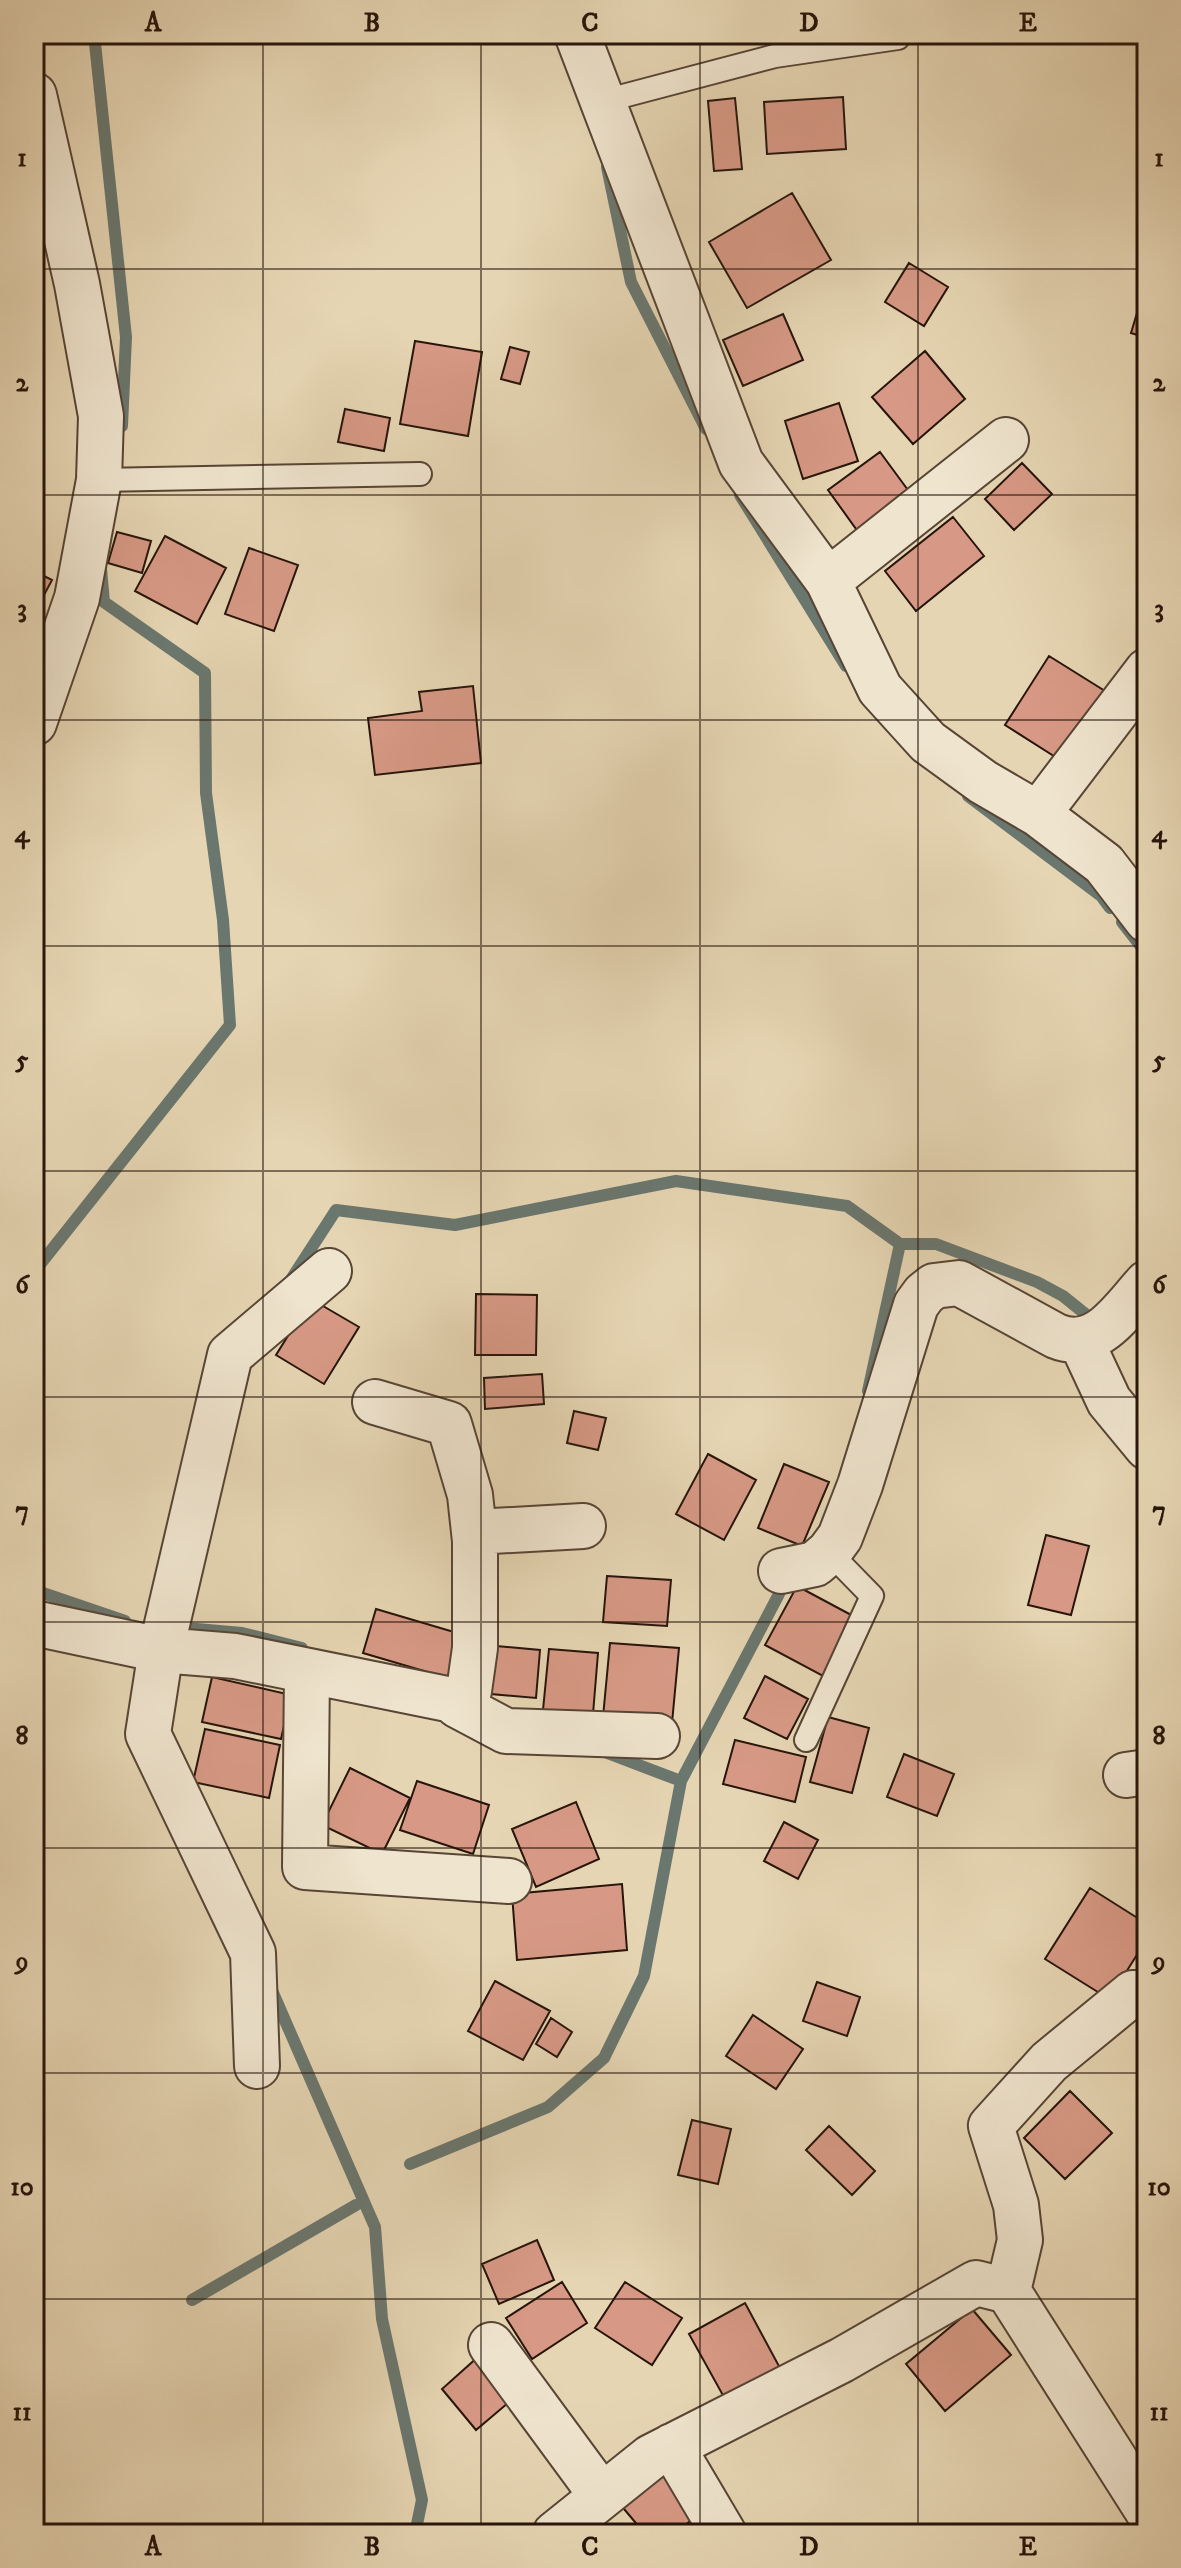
<svg xmlns="http://www.w3.org/2000/svg" width="1181" height="2568" font-family="'IM FELL DW Pica',serif">
<style>
.lines{fill:none;stroke-linecap:round;stroke-linejoin:round}
.stream{stroke:#6a776f;stroke-width:12}
.building{fill:#d79985;stroke:#27150b;stroke-width:2}
.service-casing{stroke:#574535;stroke-width:26}
.minor-casing{stroke:#574535;stroke-width:48}
.service{stroke:#efe4ce;stroke-width:22}
.minor{stroke:#efe4ce;stroke-width:44}
.grid{fill:none;stroke:#27150b;stroke-width:2;stroke-opacity:0.55}
.neatline{fill:none;stroke:#27150b;stroke-width:3}
.grid-label{font-size:26px;text-anchor:middle;font-weight:bold;fill:#27150b}
</style>
<rect width="100%" height="100%" fill="#e6d5b3"/>
<filter id="stains"><feTurbulence type="fractalNoise" baseFrequency=".0025" numOctaves="4"/><feColorMatrix values="0 0 0 0 .2 0 0 0 0 .09 0 0 0 0 .02 0 0 0 .5 -.17"/></filter>
<radialGradient id="worn" r=".72"><stop offset=".6" stop-color="#630" stop-opacity="0"/><stop offset="1" stop-color="#630" stop-opacity=".3"/></radialGradient>
<g class="lines">
<path class="stream" d="M94,34L126,337L122,426
M607,167L631,282L706,429
M740,495L846,666
M968,796L1101,896L1110,908
M1122,922L1147,954
M34,1272L230,1025L223,920L206,793L205,673L104,602L101,569
M290,1281L336,1210L455,1225L676,1181L847,1206L900,1244
M868,1391L900,1244H936L1037,1282L1063,1296L1099,1325
M34,1590L125,1621
M174,1627L242,1633L302,1648
M602,1751L681,1781
M270,1986L375,2227L382,2319L422,2500L415,2534
M410,2164L548,2107L604,2058L644,1976L681,1781L779,1594
M192,2300L356,2205"/>
</g>
<path class="building" d="M639,34H674L672,44Z
M843,97L846,149L767,154L764,102Z
M735,98L742,169L714,171L708,101Z
M792,193L831,260L747,308L709,242Z
M909,263L948,287L924,326L885,302Z
M1140,303L1147,305V338L1131,333Z
M783,314L803,360L743,386L723,340Z
M415,341L482,352L468,436L400,424Z
M510,347L529,352L520,384L501,379Z
M925,351L965,399L913,444L872,397Z
M839,403L858,461L803,479L785,421Z
M345,409L390,418L384,451L338,442Z
M880,452L916,501L864,540L828,490Z
M1022,463L1052,494L1014,530L985,499Z
M953,517L984,556L916,611L885,571Z
M117,532L151,541L142,573L108,563Z
M165,536L226,568L197,624L135,591Z
M249,548L298,565L274,631L225,614Z
M34,571L52,580L34,614Z
M1049,656L1105,691L1060,760L1005,725Z
M473,686L481,763L375,775L368,718L422,711L419,692Z
M476,1294L537,1295L536,1355H475Z
M311,1299L359,1327L324,1384L276,1355Z
M542,1374L544,1404L485,1409L484,1378Z
M574,1411L606,1418L598,1450L567,1443Z
M708,1454L756,1480L724,1540L676,1514Z
M784,1464L829,1482L802,1546L758,1528Z
M1046,1535L1089,1546L1071,1615L1028,1605Z
M607,1576L671,1580L667,1626L603,1622Z
M797,1586L855,1617L823,1676L765,1645Z
M376,1609L464,1635L451,1679L363,1653Z
M610,1643L679,1648L672,1723L603,1717Z
M496,1646L540,1650L536,1698L491,1694Z
M549,1649L598,1653L593,1714L543,1710Z
M765,1676L808,1699L787,1739L744,1718Z
M212,1677L291,1695L281,1739L202,1722Z
M828,1717L869,1728L852,1793L810,1782Z
M205,1729L280,1745L269,1798L193,1782Z
M735,1740L806,1757L795,1802L723,1784Z
M904,1754L954,1774L937,1816L887,1797Z
M350,1768L410,1798L382,1854L322,1825Z
M417,1781L489,1805L473,1854L400,1830Z
M576,1802L599,1859L536,1887L512,1829Z
M784,1822L818,1840L798,1879L764,1861Z
M622,1884L627,1950L517,1960L512,1894Z
M1090,1888L1147,1924V1939L1109,1999L1045,1959Z
M495,1981L550,2011L523,2060L468,2031Z
M817,1982L860,1997L847,2036L803,2021Z
M753,2015L803,2049L776,2089L726,2056Z
M551,2018L572,2032L557,2057L536,2044Z
M1070,2091L1112,2133L1065,2179L1024,2138Z
M692,2120L731,2129L718,2184L678,2175Z
M829,2126L875,2171L852,2195L806,2150Z
M537,2240L554,2280L499,2304L482,2264Z
M562,2282L587,2323L532,2359L506,2318Z
M625,2282L682,2318L652,2365L595,2328Z
M745,2303L780,2368L725,2399L689,2334Z
M972,2309L1011,2355L945,2411L906,2364Z
M479,2356L515,2397L476,2430L442,2389Z
M665,2462L704,2509L675,2534H645L619,2503Z"/>
<g class="lines">
<defs>
<path id="service" d="M604,101L775,56L898,38
M99,480L420,474
M806,1740L872,1596L829,1552"/>
<path id="minor" d="M577,34L741,463L828,581L880,689L928,742L983,782L1038,814L1104,864L1147,920
M34,95L77,284L101,416L99,480L77,598L34,723
M828,581L1006,440
M1038,814L1147,671
M1081,1341L1109,1401L1147,1447
M475,1532L583,1526
M781,1571L815,1564L829,1552L840,1537L860,1485L916,1305L924,1294L934,1286L959,1283L1056,1336C1097,1353 1122,1310 1147,1283
M34,1623L161,1650L235,1656L457,1701L469,1691L475,1648V1541L470,1495L449,1424L375,1402
M307,1671L305,1867L509,1881
M457,1701V1705L506,1731L657,1736
M1126,1775L1147,1772
M257,2066L253,1953L148,1734L161,1650L230,1355L329,1271
M1008,2291L1147,2510
M491,2345L602,2496
M672,2446L724,2534
M555,2534L651,2457L842,2360L976,2283L1008,2291L1020,2240L1016,2205L991,2126L1049,2062L1133,1993"/>
</defs>
<use href="#service" class="service-casing"/>
<use href="#minor" class="minor-casing"/>
<use href="#service" class="service"/>
<use href="#minor" class="minor"/>
</g>
<path class="grid" d="M263,34V2534M481,34V2534M700,34V2534M918,34V2534M34,269H1147M34,495H1147M34,720H1147M34,946H1147M34,1171H1147M34,1397H1147M34,1622H1147M34,1848H1147M34,2073H1147M34,2299H1147"/>
<rect width="1181" height="2568" fill="none" stroke="#e6d5b3" stroke-width="88"/>
<rect x="44" y="44" width="1093" height="2480" class="neatline"/>
<g class="grid-label">
<text x="153" y="31">A</text>
<text x="372" y="31">B</text>
<text x="590" y="31">C</text>
<text x="809" y="31">D</text>
<text x="1028" y="31">E</text>
<text x="22" y="166">1</text>
<text x="1159" y="166">1</text>
<text x="22" y="391">2</text>
<text x="1159" y="391">2</text>
<text x="22" y="617">3</text>
<text x="1159" y="617">3</text>
<text x="22" y="842">4</text>
<text x="1159" y="842">4</text>
<text x="22" y="1068">5</text>
<text x="1159" y="1068">5</text>
<text x="22" y="1293">6</text>
<text x="1159" y="1293">6</text>
<text x="22" y="1519">7</text>
<text x="1159" y="1519">7</text>
<text x="22" y="1744">8</text>
<text x="1159" y="1744">8</text>
<text x="22" y="1969">9</text>
<text x="1159" y="1969">9</text>
<text x="22" y="2195">10</text>
<text x="1159" y="2195">10</text>
<text x="22" y="2420">11</text>
<text x="1159" y="2420">11</text>
<text x="153" y="2555">A</text>
<text x="372" y="2555">B</text>
<text x="590" y="2555">C</text>
<text x="809" y="2555">D</text>
<text x="1028" y="2555">E</text>
</g>
<rect width="100%" height="100%" filter="url(#stains)"/>
<rect width="100%" height="100%" fill="url(#worn)"/>
</svg>
